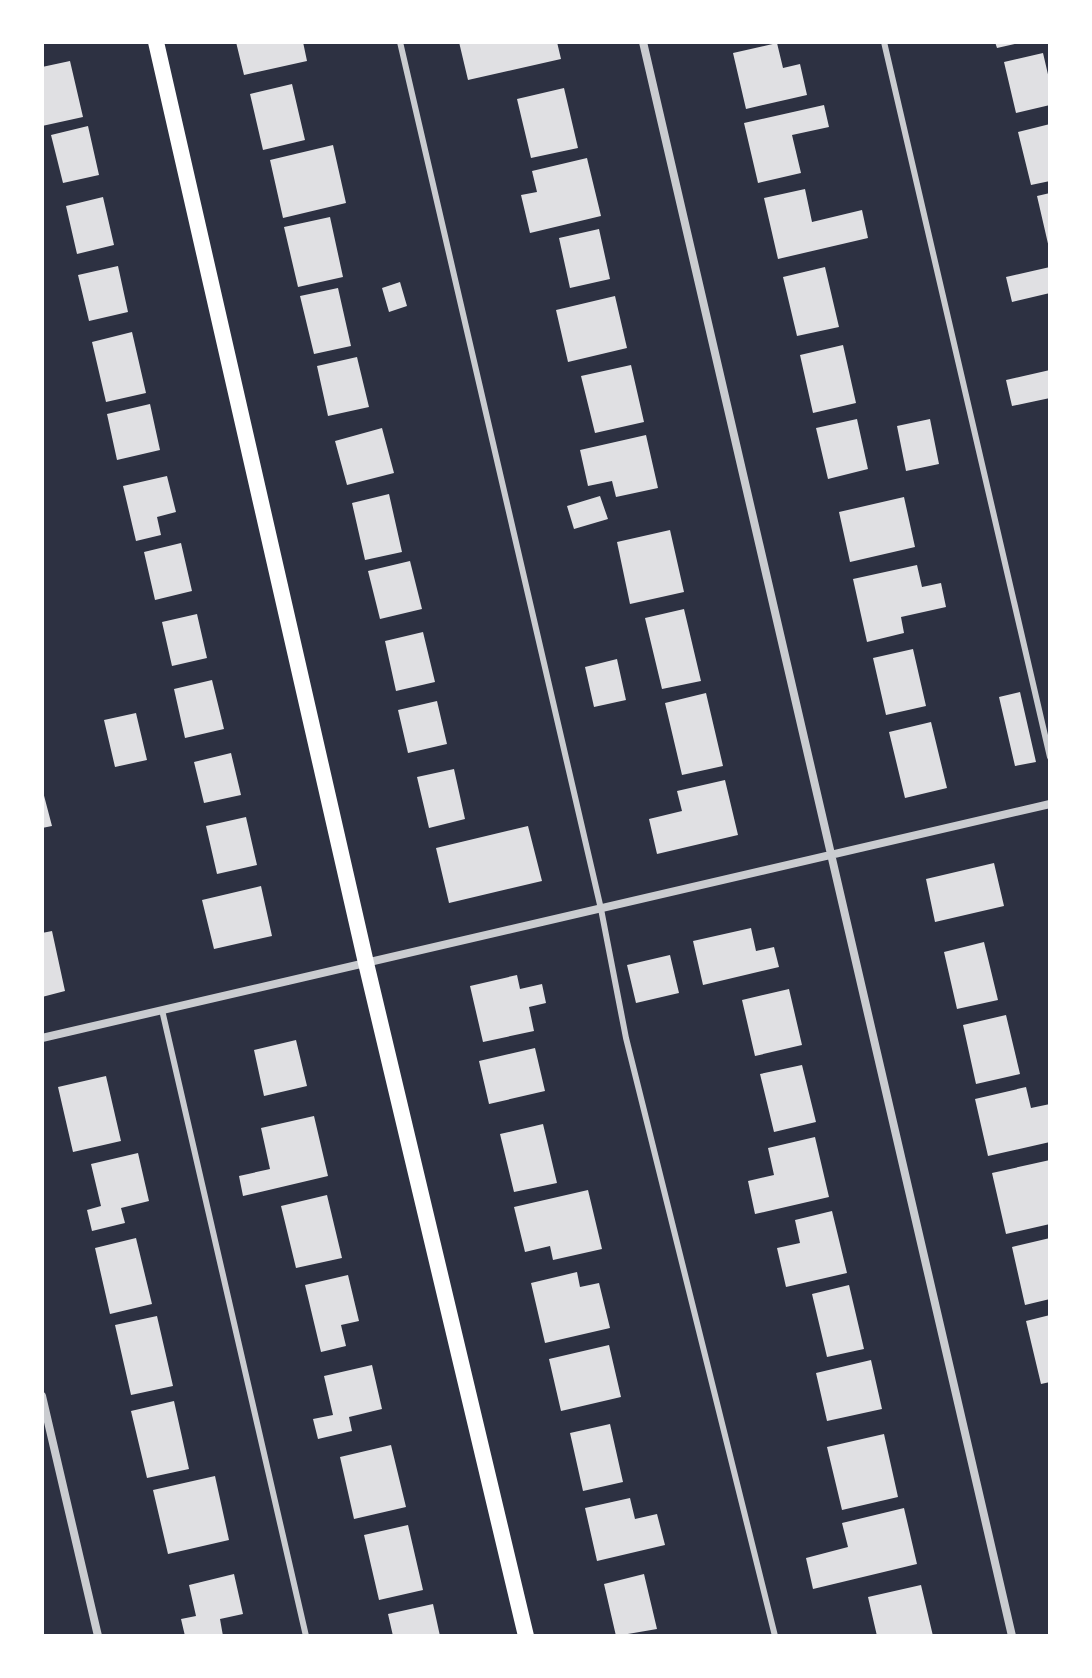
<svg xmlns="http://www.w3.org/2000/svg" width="1092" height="1678" font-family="'Space Grotesk',sans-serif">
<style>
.building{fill:#e0e0e3}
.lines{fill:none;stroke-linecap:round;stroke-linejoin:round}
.service{stroke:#caccd0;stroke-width:6}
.minor{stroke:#caccd0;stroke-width:8}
.secondary{stroke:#fff;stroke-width:16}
</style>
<rect width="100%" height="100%" fill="#2d3142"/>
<path class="building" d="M236,42H303L307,61L244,75Z
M459,42H557L561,59L468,80Z
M995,42H1019V43L997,48Z
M777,43L783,68L800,64L807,95L746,109L733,53Z
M1043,53L1050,83V105L1016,113L1004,62Z
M70,61L83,117L42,126V67Z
M292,84L305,140L263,150L250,94Z
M564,88L578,148L531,158L517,99Z
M824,105L829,127L792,135L801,173L758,183L744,123Z
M1050,124V181L1031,185L1018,132Z
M88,126L99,175L63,183L51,135Z
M333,145L346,203L283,218L270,160Z
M587,158L601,216L530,233L521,195L537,192L532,171Z
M805,189L812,222L862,210L868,238L778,259L764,198Z
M1050,193V248H1049L1037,196Z
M103,197L114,245L77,254L66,206Z
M330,217L343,277L298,287L284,227Z
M599,229L610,279L570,288L559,238Z
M118,266L128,312L89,321L78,275Z
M825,267L839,327L797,336L783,277Z
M1050,267V293L1012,302L1006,277Z
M400,282L407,306L389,312L382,288Z
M338,288L351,346L314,354L300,296Z
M615,296L627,348L568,362L556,310Z
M132,332L146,393L106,402L92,342Z
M843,345L856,403L813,413L800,355Z
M357,357L369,407L328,416L317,366Z
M631,365L644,422L595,433L581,376Z
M1050,370V398L1012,406L1006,380Z
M150,404L160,450L117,460L107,414Z
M857,419L868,469L828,479L816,428Z
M930,419L939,464L906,471L897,426Z
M382,428L394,473L347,485L335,441Z
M646,435L658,488L616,497L612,481L588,486L580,450Z
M167,476L176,512L157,517L161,535L136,541L123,486Z
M389,494L402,552L365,560L352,503Z
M600,496L608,519L574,529L567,506Z
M904,497L915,547L850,562L839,512Z
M670,530L684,592L630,604L617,542Z
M181,543L192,591L155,600L144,552Z
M410,561L422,609L380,619L368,571Z
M917,565L922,587L941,583L946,607L901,617L904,633L867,642L853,579Z
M684,609L701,681L662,689L645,618Z
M197,614L207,658L172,666L162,622Z
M423,632L435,682L396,691L385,641Z
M913,649L926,706L886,715L873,658Z
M617,659L626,700L594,707L585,667Z
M212,680L224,729L185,738L174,689Z
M1020,692L1036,762L1015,766L999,697Z
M706,693L723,766L682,775L665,703Z
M437,701L447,744L408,753L398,710Z
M136,713L147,760L115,767L104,720Z
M931,722L947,788L905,798L889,732Z
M231,753L241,795L204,803L194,762Z
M454,769L465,819L429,828L417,777Z
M725,780L738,835L657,854L649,819L682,811L677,791Z
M42,788L52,826L42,828Z
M246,817L257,865L217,874L206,826Z
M528,826L542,881L449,903L436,848Z
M994,863L1004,906L935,922L926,879Z
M261,886L272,936L214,949L202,900Z
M751,928L756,951L774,947L779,967L703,985L693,941Z
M52,931L65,991L42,997V933Z
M984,942L998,1000L957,1009L944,952Z
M670,955L679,993L636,1003L627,965Z
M517,975L520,989L542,984L546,1003L529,1007L534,1031L483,1042L470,986Z
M789,989L802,1045L755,1056L742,1000Z
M1006,1015L1020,1074L976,1084L963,1025Z
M296,1040L307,1086L264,1096L254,1050Z
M535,1048L545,1091L489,1104L479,1061Z
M802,1065L816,1122L774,1132L760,1074Z
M106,1076L121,1141L73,1152L58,1087Z
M1026,1087L1031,1108L1050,1104V1142L988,1156L975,1099Z
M314,1116L328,1176L243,1196L239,1176L270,1169L261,1128Z
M543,1124L557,1183L514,1192L500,1134Z
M815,1137L829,1197L755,1214L748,1181L774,1175L768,1148Z
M138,1153L149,1201L121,1208L125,1223L92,1231L87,1210L101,1206L91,1164Z
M1050,1160V1224L1006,1234L992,1173Z
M588,1190L602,1249L553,1260L550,1246L525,1252L514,1207Z
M327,1195L342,1258L296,1268L281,1206Z
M832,1211L847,1273L786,1287L777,1248L800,1243L795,1220Z
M136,1238L152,1304L110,1314L95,1248Z
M1050,1238V1299L1025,1305L1012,1247Z
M577,1272L580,1287L599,1283L610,1328L545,1343L531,1283Z
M348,1275L359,1321L341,1325L346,1346L321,1352L305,1285Z
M849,1285L864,1349L827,1357L812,1294Z
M1050,1315V1382L1041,1384L1026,1321Z
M157,1316L173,1386L131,1395L115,1325Z
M609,1345L621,1397L561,1411L549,1359Z
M871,1360L882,1409L827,1421L816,1373Z
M372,1365L382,1409L349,1417L352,1431L318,1439L313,1419L333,1415L324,1376Z
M174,1401L189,1469L147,1478L131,1411Z
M610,1424L623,1482L583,1491L570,1433Z
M884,1434L898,1497L842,1510L827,1447Z
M391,1445L406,1507L354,1519L340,1457Z
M215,1476L229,1540L168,1554L153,1490Z
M630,1498L635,1519L657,1514L665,1545L597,1561L585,1508Z
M904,1508L917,1564L813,1589L806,1558L848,1547L842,1523Z
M408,1525L423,1590L379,1600L364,1535Z
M234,1574L243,1614L220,1619L223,1636H185L181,1619L196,1616L189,1585Z
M644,1574L657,1629L616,1636L604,1584Z
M921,1585L933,1636H877L868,1597Z
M433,1604L440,1636H393L388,1614Z"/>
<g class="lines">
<path class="service" d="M400,42L601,909L626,1038L775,1636
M884,42L1050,757
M162,1010L306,1636"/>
<path class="minor" d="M643,42L1012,1636
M42,1038L1050,804
M42,1396L98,1636"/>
<path class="secondary" d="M156,42L366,963L526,1636"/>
</g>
<rect width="1092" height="1678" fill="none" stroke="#ffffff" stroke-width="88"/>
</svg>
